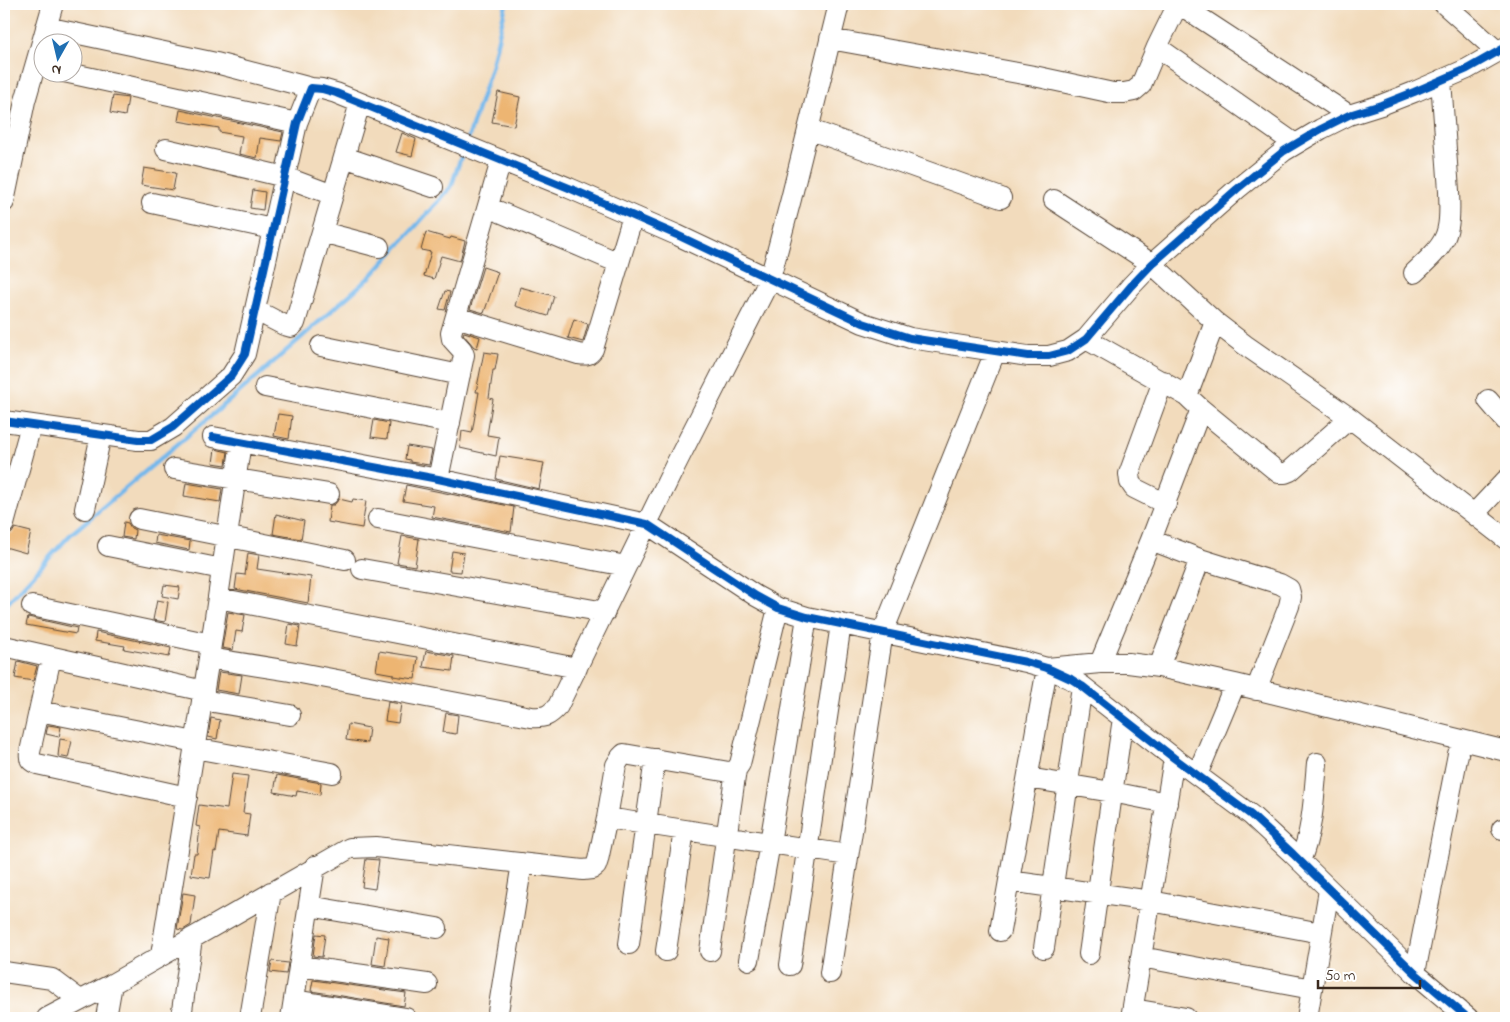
<svg xmlns="http://www.w3.org/2000/svg" width="1510" height="1022" font-family="'Indie Flower',sans-serif">
<style>
.lines{fill:none;stroke-linecap:round;stroke-linejoin:round}
.stream{stroke:#75b8eb;stroke-width:4.5}
.building{fill:#edb572}
.minor-casing{stroke:#564536;stroke-width:22}
.minor{stroke:#fff;stroke-width:20}
.cycleway-casing{stroke:#fff;stroke-width:11}
.cycleway{stroke:#0057b8;stroke-width:8}
</style>
<rect width="100%" height="100%" fill="#fff"/>
<filter id="ink" filterUnits="userSpaceOnUse"><feTurbulence type="fractalNoise" baseFrequency=".02" numOctaves="2"/><feDisplacementMap in="SourceGraphic" scale="10" xChannelSelector="R" yChannelSelector="G"/><feConvolveMatrix kernelMatrix="1 2 1 2 8 2 1 2 1" color-interpolation-filters="sRGB"/></filter>
<filter id="wash" filterUnits="userSpaceOnUse"><feTurbulence type="fractalNoise" baseFrequency=".0096" numOctaves="4" result="noise"/><feDisplacementMap in="SourceGraphic" scale="20" xChannelSelector="R" yChannelSelector="G"/><feGaussianBlur stdDeviation="1.12" result="paint"/><feColorMatrix in="noise" values="0 0 0 0 0 0 0 0 0 0 0 0 0 0 0 0 0 1.4 0 .05"/><feComposite in="paint" operator="in"/></filter>
<g filter="url(#wash)">
<rect width="100%" height="100%" fill="#f2dbbc"/>
<g class="lines">
<path class="stream" d="M467,142L492,65L506,4
M4,607L71,534L236,395L371,276L451,187L463,151"/>
</g>
<g id="blocks">
<path class="building" d="M498,92L520,97L514,126L492,122Z
M113,96L128,98L125,116L110,113Z
M180,110L283,132L281,141L260,138L257,158L239,154L242,136L219,132V128L178,121Z
M402,133L416,139L412,156L396,152Z
M144,168L176,173L173,190L141,185Z
M253,190L265,192L263,210L250,208Z
M426,232L450,239L451,237L465,241L460,261L441,256L434,279L424,276L431,252L421,250Z
M483,267L498,272L484,313L470,309Z
M520,287L554,296L548,316L515,306Z
M445,291L450,292L445,310L439,309Z
M574,319L588,324L583,342L568,338Z
M464,332L480,337L477,348L474,347L463,334Z
M484,352L498,354L495,370H493L489,398L493,399L487,435L499,437L496,456L460,448L462,431L472,433L479,392H476Z
M278,414L292,416L289,439L274,436Z
M374,420L389,423L387,439L371,437Z
M407,446L432,450L429,465L410,462V460L405,459Z
M215,449L228,452L226,465L213,463Z
M500,456L544,463L539,489L496,479Z
M186,483L222,489L220,502L184,496Z
M406,485L514,507L511,532L432,517L434,506L403,501Z
M339,499L352,502L353,499L366,501L362,528L328,522L330,505H334Z
M276,514L304,521L301,539L273,534Z
M124,522L128,523L131,528L135,530L134,539L122,537Z
M15,528L31,532L26,553L5,547L8,535L12,533Z
M156,535L190,541L189,550L155,543Z
M402,536L419,539L415,566L397,563Z
M452,551L464,553L461,572L449,571Z
M248,553L259,555L257,569L311,577L308,603L235,589L237,574L245,575Z
M164,585L180,587L178,599L162,596Z
M157,600L168,602L165,622L153,620Z
M228,612L245,615L242,632L236,631L233,650L222,648Z
M28,617L77,628L76,634L26,625Z
M289,624L300,626L297,646L286,644Z
M96,632L171,648L169,657L124,649L125,646L95,641Z
M379,651L418,657L415,679L393,676V674L376,671Z
M426,651L454,656L452,671L423,667Z
M18,661L37,666L33,681L15,678Z
M219,672L242,675L239,694L216,690Z
M388,702L401,704L398,723L385,721Z
M446,713L458,715L456,734L443,732Z
M211,718L220,720L217,739L208,737Z
M348,724L369,728L367,743L346,740Z
M48,725L61,727L59,737L46,734Z
M60,739L72,741L68,758L58,756Z
M232,774L248,776L243,813L250,814L247,836L219,832L216,852L214,851L210,878L191,875L194,854H197L200,827L196,826L199,805L227,809Z
M277,775L321,783L320,795L297,791L296,796L274,792Z
M366,859L379,860L375,889L362,887Z
M183,893L195,895L191,925L183,930L177,929Z
M316,934L325,935L322,957L313,956Z
M376,936L389,938L385,966L372,964Z
M272,961L288,963L286,974L270,972Z
M313,980L406,993L404,1006L311,991Z"/>
</g>
</g>
<g filter="url(#ink)">
<use href="#blocks" fill-opacity="0" stroke="#564536" stroke-width="1"/>
<g class="lines">
<defs>
<path id="minor" d="M1179,4L1349,115
M1444,4L1498,52
M46,27L216,63L311,88
M830,39L1034,76L1113,93H1124L1134,91L1141,85L1157,47L1178,4
M1157,47L1295,144
M64,72L297,123
M808,129L1001,198
M166,149L285,177L333,195
M344,157L433,187
M1054,200L1152,264L1215,322L1245,345L1350,418L1506,539
M4,202L25,101L53,4
M152,203L272,229
M488,207L619,263
M322,232L379,247
M1414,273C1447,242 1451,238 1449,191L1441,80
M255,310L284,325L291,327L295,323L360,103
M456,317L578,354C585,355 589,356 593,349L633,216
M1086,339L1187,396L1201,409L1279,473H1285L1290,471L1350,418
M321,346L460,375
M1163,381L1129,474L1130,482L1134,488L1166,504
M265,387L450,423
M1187,396L1215,322
M1488,400L1506,421
M4,421L138,440H151L173,427L231,376L245,354L297,123L311,88L322,89L336,93L569,188L677,235L863,323L910,338L1028,356H1049L1068,351L1086,339L1131,286L1152,264L1237,189L1284,151L1321,129L1349,115L1381,105L1414,92L1467,69L1506,47
M213,437L438,479L647,524L756,596L778,608L807,617L1026,662L1047,668L1071,679L1082,686L1174,758L1251,815L1293,854L1415,973L1468,1018
M174,469L329,494
M438,479L464,355L462,350L452,339L451,333L501,161
M85,509L101,435
M1474,514L1506,480
M139,519L345,560
M378,519L626,566
M4,524L31,425
M1151,540L1201,409
M108,546L222,569
M362,569L605,612
M218,598L577,668
M32,606L211,644
M4,646L204,691
M51,657L30,752C29,759 30,761 37,764L187,797
M209,658L290,671L531,717C545,718 549,716 558,706L675,466L770,279L791,199L839,4
M1100,663L1151,540L1200,559L1280,584L1289,589L1291,597L1289,606L1256,690
M1159,667L1200,559
M202,700L290,715
M39,711L195,742
M194,748L332,773
M1197,775L1235,684
M1028,778L1112,792L1167,803
M607,818L848,855
M1502,829H1506
M1300,861C1313,830 1314,796 1317,763
M1009,881L1151,901L1321,933
M309,906L437,928
M1000,931L1047,668L1100,663H1128L1159,667L1235,684L1506,751
M629,944L655,759
M1044,948L1082,686
M666,951L684,830
M710,951L736,770
M1089,954L1123,718
M161,955L209,658L241,442
M1141,957L1312,989
M749,960L770,843L807,617
M790,965L841,624
M299,966L427,984
M4,972L52,979L80,1000
M830,973L883,632L995,352
M1415,973L1458,754
M294,1000L406,1018
M1133,1009L1186,1018
M47,1018L112,984
M106,1018L112,984L350,848L376,847L583,870L592,869L596,866L598,860L607,818L616,765L621,757L624,754L729,772L736,770L740,764L778,608
M181,1018L192,938
M250,1018L271,892
M291,1018L315,866
M497,1018L522,863
M1131,1018L1174,758
M1307,1018L1329,890"/>
</defs>
<use href="#minor" class="minor-casing"/>
<use href="#minor" class="minor"/>
<defs>
<path id="cycleway" d="M4,421L138,440H151L173,427L231,376L245,354L297,123L311,88L322,89L336,93L569,188L677,235L863,323L910,338L1028,356H1049L1068,351L1086,339L1131,286L1152,264L1237,189L1284,151L1321,129L1349,115L1381,105L1414,92L1467,69L1506,47
M213,437L438,479L647,524L756,596L778,608L807,617L1026,662L1047,668L1071,679L1082,686L1174,758L1251,815L1293,854L1415,973L1468,1018"/>
</defs>
<use href="#cycleway" class="cycleway-casing"/>
<use href="#cycleway" class="cycleway"/>
</g>
</g>
<rect width="1510" height="1022" fill="none" stroke="#fff" stroke-width="20"/>
<g transform="translate(58 58) rotate(188)"><circle r="24" fill="#ffffff" stroke="#b1aaa5"/>
<path d="M0-4L9 19L0 12L-9 19Z" fill="#1f6fb2"/>
<text y="-8" font-size="14" font-weight="bold" text-anchor="middle" fill="#3b2a1e">N</text>
</g>
<path d="M1318 980v8h102v-8" fill="none" stroke="#3b2a1e" stroke-width="2.5"/>
<text x="1325" y="980" font-size="15" fill="#3b2a1e" stroke="#ffffff" stroke-width="4" paint-order="stroke">50 m</text>
</svg>
